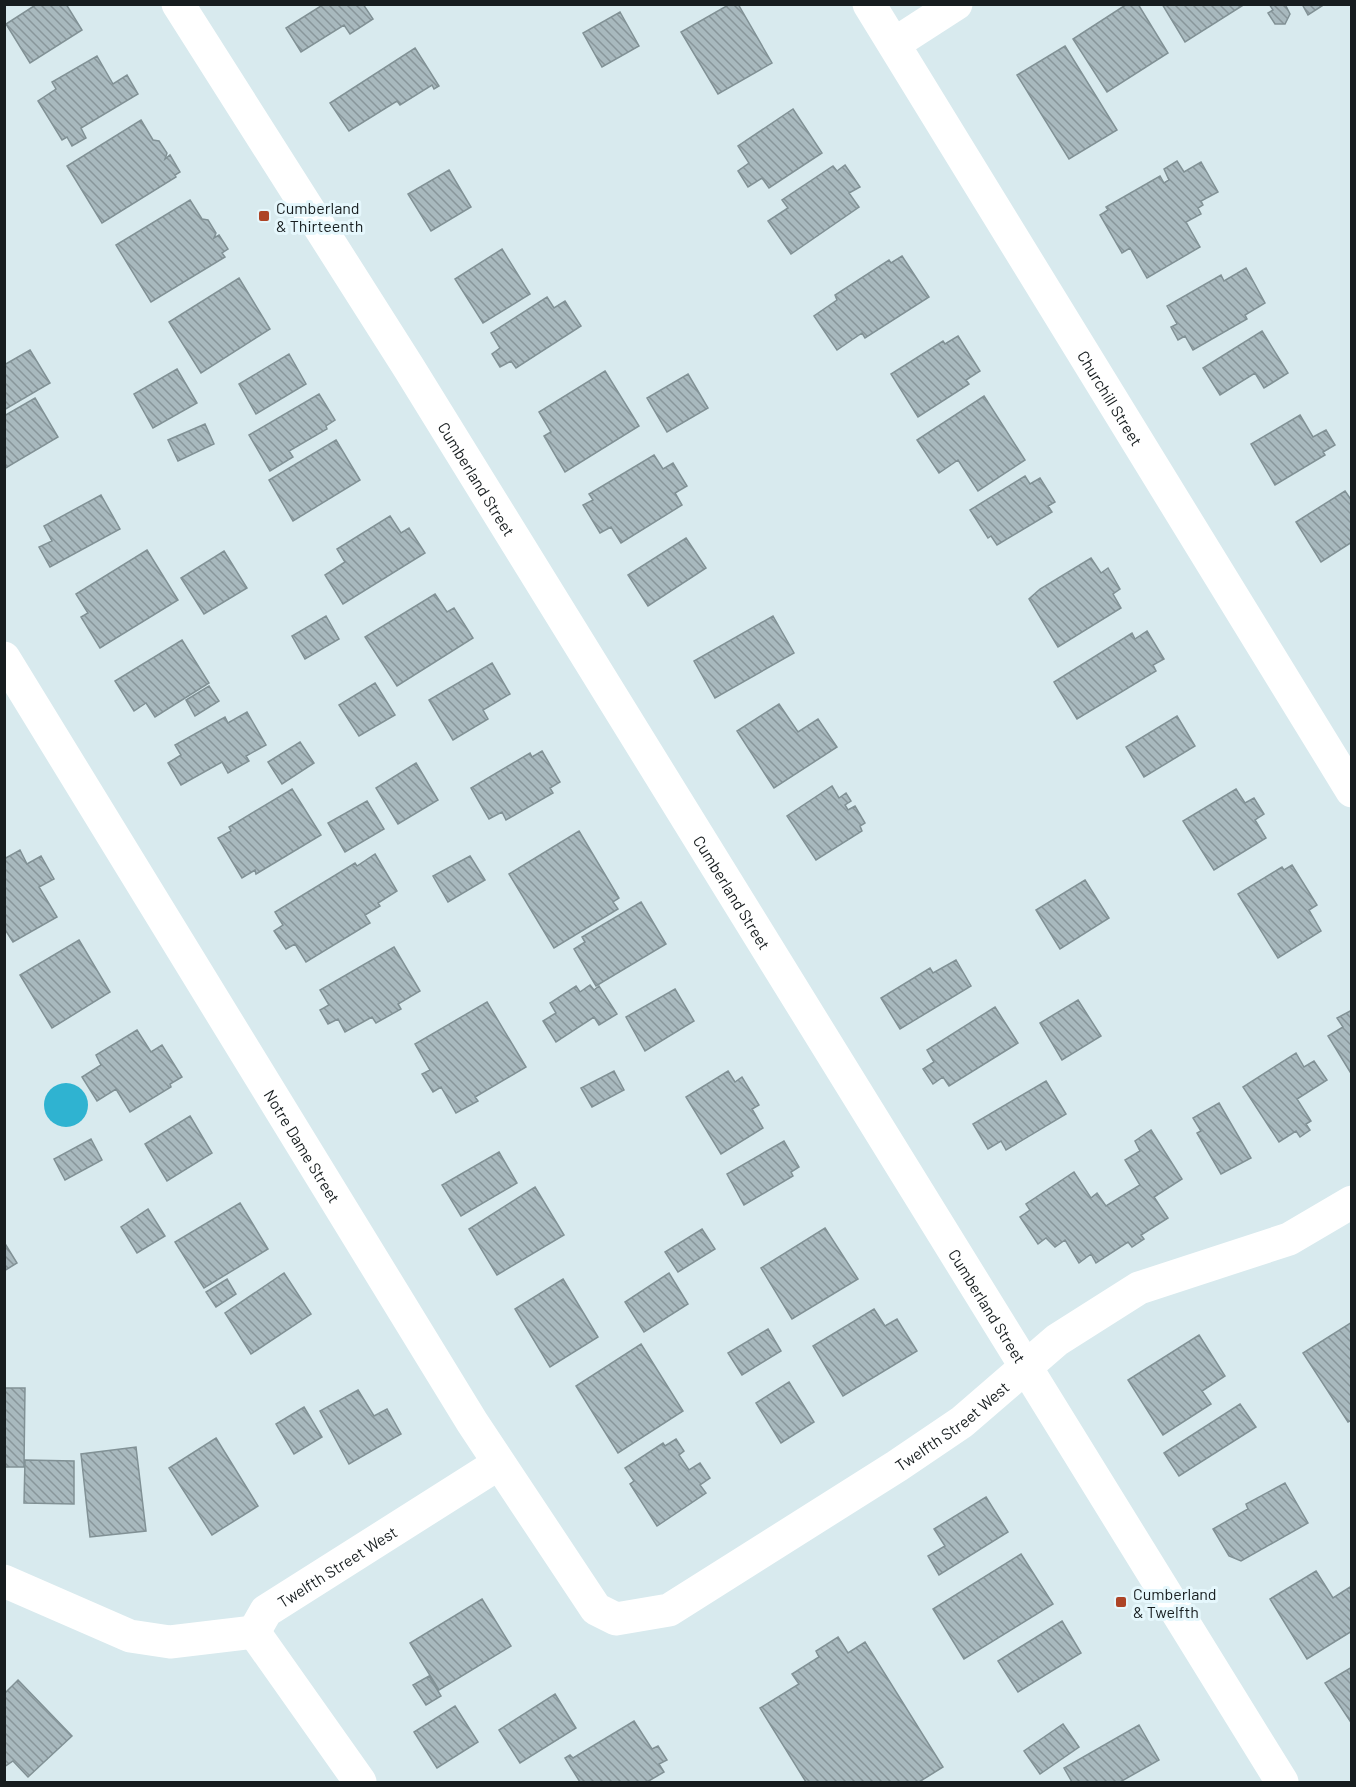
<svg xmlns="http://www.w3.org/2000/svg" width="1356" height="1787" font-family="Barlow,sans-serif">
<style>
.water{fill:#2fb3d1}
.building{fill:url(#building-back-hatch);stroke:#819195;stroke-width:1.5}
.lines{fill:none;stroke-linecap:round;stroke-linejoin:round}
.minor{stroke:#fff;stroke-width:33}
.tertiary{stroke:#fff;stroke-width:33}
.poi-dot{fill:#ad4426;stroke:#e5f7fc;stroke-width:2}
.labels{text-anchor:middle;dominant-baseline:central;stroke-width:6;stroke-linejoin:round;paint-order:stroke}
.poi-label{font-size:16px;fill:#171d1f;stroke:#e5f7fc;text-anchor:start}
.street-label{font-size:16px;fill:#171d1f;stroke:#e5f7fc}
</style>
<defs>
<pattern id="building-back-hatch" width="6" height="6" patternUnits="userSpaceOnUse" patternTransform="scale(1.5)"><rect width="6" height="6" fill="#a8b9be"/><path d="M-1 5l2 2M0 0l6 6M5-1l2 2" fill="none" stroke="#88969a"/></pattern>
</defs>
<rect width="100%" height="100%" fill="#d8eaee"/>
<path class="water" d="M44 1105a22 22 0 1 1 44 0a22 22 0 1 1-44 0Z"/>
<path class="building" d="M37,4H66L82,30L30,63L6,24Z
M324,4H363L373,19L350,34L344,25L301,52L286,28Z
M730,4H738L772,63L718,94L681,32Z
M1127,4H1138L1168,53L1107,92L1073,39Z
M1162,4H1245L1185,42Z
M1269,4H1289L1286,6L1290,14L1285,24H1275L1268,13L1273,10Z
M1302,4H1325L1308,15Z
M620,12L639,46L602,67L583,33Z
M1065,46L1117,130L1069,159L1017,75Z
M415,48L439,86L434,89L432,85L400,105L397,101L349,131L330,103Z
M97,56L113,84L127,75L138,94L81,128L86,138L72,146L67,137L62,140L38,101L56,89L52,82Z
M793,109L822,153L769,188L762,178L748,187L738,171L749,163L738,146Z
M141,120L153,140L159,141L167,153L165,159L170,155L180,172L175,175L176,177L102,223L67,166Z
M1177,161L1184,172L1201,162L1218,192L1201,201L1203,205L1198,208L1201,214L1186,222L1200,247L1147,278L1130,248L1122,253L1100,215L1108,210L1106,207L1160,176L1164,183L1169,180L1164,169Z
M845,165L860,187L849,193L859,207L791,254L768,221L788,208L782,200L833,166L837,171Z
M449,170L471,207L431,231L408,194Z
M190,200L202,219L208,220L216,233L214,238L219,235L228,249L222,253L225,257L151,302L116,245Z
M502,249L530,294L483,323L455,279Z
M902,256L929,297L865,338L862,333L837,350L814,316L837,300L835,295L889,260L891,263Z
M1246,268L1265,303L1245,315L1247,319L1193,350L1185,336L1178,340L1171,327L1177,324L1167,306L1221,275L1224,281Z
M239,278L270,329L201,373L169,322Z
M547,297L554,308L565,301L581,326L516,368L511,361L500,367L492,354L500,348L491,333Z
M1262,331L1288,373L1264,388L1255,373L1220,395L1203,368Z
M958,336L980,371L966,380L969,384L918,417L891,374L943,341L945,344Z
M30,350L50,383L4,410V365Z
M289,354L306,384L256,414L239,384Z
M177,369L197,403L153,428L134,394Z
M605,371L639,426L565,472L544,436L551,432L539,412Z
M688,374L708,408L667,432L647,398Z
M319,394L335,420L326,426L327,429L289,451L293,457L270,471L249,435Z
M984,396L1025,460L978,491L958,460L939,473L917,440Z
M35,398L58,437L4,469V416Z
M1300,415L1313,437L1326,430L1335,445L1323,452L1325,455L1275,485L1251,444Z
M205,424L214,444L178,461L168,440Z
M336,440L360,480L293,521L269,480Z
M654,455L663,469L673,463L687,486L675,493L682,505L621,543L611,527L600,533L583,505L593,500L589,494Z
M1025,476L1030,484L1040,478L1055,502L1048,506L1052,512L997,545L991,536L988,538L970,510Z
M1345,491L1352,501V542L1321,562L1296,522Z
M101,495L120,529L50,567L39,547L52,541L44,526Z
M390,516L401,533L409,528L425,553L343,604L325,575L345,562L337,549Z
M686,538L706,568L648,606L628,575Z
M147,550L178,600L100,648L81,617L88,613L76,594Z
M224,551L247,588L204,614L181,578Z
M1091,558L1101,573L1108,568L1120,589L1113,594L1121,608L1058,647L1029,599L1040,589Z
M435,594L447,612L454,608L473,638L397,686L365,637Z
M326,616L339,639L305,659L292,636Z
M773,616L794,653L715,698L694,661Z
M1147,631L1164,659L1153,665L1156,671L1077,719L1054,682L1132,633L1135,639Z
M182,640L209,683L155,717L146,703L134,711L115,681Z
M492,663L510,694L483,710L488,719L453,740L429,700Z
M375,683L395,715L359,736L339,705Z
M209,686L219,701L195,716L186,700Z
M779,704L798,732L818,719L837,747L774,788L737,731Z
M247,712L266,745L246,756L249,761L228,773L222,762L181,785L168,763L181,755L175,745L225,717L228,723Z
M1177,716L1195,746L1144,777L1126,747Z
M300,742L314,763L282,784L268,762Z
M542,751L560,782L550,788L553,793L506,820L502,812L489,819L471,788L530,753L532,757Z
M416,763L438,800L398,824L376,788Z
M832,786L839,798L846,793L851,801L845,805L848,810L855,806L865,823L860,826L862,831L816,860L787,816Z
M292,789L321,835L256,874L255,870L242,878L218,838L231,831L229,827Z
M1236,789L1245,803L1254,798L1264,814L1255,820L1266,838L1214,870L1183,821Z
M367,801L384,829L345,852L328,823Z
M579,831L619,898L613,902L618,909L554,948L509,874Z
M20,850L27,864L41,856L54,879L39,887L57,917L13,942L4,928V859Z
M375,854L397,891L378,903L380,906L365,915L370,923L306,962L295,944L286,949L274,931L283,925L275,912L355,863L357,866Z
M470,856L485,880L448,902L433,876Z
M1292,865L1317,905L1309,910L1321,931L1278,958L1238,894L1282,867L1284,870Z
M1085,880L1109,918L1060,949L1036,910Z
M641,902L666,944L596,986L574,949L585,942L582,937Z
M79,940L110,992L52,1028L20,975Z
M394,947L420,991L398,1004L401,1009L376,1023L372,1017L345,1032L338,1019L328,1024L320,1010L329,1005L320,990Z
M956,960L971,986L900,1029L881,998L930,968L933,973Z
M590,985L594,990L599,986L617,1014L599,1025L594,1017L556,1042L543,1021L556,1013L550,1003L576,986L580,992Z
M675,989L694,1021L645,1051L626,1017Z
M1078,1000L1101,1036L1062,1060L1040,1023Z
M487,1002L526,1067L475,1097L478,1101L456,1113L441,1087L433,1092L422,1074L430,1070L415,1044Z
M995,1007L1018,1043L949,1086L943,1077L933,1084L923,1069L934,1062L927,1050Z
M1352,1010V1075L1328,1036L1343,1027L1337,1018Z
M137,1030L151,1052L162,1045L182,1077L170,1084L171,1087L130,1112L116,1089L97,1101L82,1077L101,1065L96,1055Z
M1296,1053L1304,1067L1314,1061L1327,1080L1297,1099L1311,1121L1306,1124L1310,1130L1300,1137L1296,1131L1279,1142L1243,1087Z
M614,1071L624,1090L592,1107L581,1088Z
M728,1071L735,1082L742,1077L759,1105L752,1109L763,1128L721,1154L686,1097Z
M1046,1081L1066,1114L1006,1150L1001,1141L988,1149L973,1124Z
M1219,1103L1251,1158L1221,1174L1197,1133L1201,1131L1193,1118Z
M190,1116L212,1153L167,1181L145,1144Z
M1151,1130L1182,1179L1154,1197L1168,1218L1141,1235L1144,1239L1132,1247L1128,1242L1096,1263L1091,1254L1079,1263L1065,1240L1055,1247L1046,1238L1038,1244L1020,1217L1030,1210L1026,1204L1074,1172L1091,1198L1097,1193L1106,1206L1140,1185L1125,1160L1140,1151L1135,1141Z
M91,1139L102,1160L65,1180L54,1159Z
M784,1141L799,1167L791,1172L793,1176L744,1205L727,1174Z
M499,1152L517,1183L461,1216L442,1185Z
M535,1187L564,1235L497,1275L469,1229Z
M240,1203L268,1249L204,1288L175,1242Z
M148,1209L165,1236L137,1253L121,1227Z
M825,1228L858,1279L792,1319L761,1268Z
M702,1229L715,1249L678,1272L665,1252Z
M4,1242L17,1263L4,1271Z
M284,1273L311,1314L251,1354L225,1313Z
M669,1273L688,1304L644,1332L625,1302Z
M227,1279L236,1294L216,1307L206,1292Z
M563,1279L598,1337L550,1367L515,1309Z
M874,1309L885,1326L897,1319L917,1351L843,1396L813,1346Z
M1352,1322V1420L1348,1422L1303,1353Z
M768,1329L781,1351L742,1375L728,1353Z
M1199,1335L1225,1376L1202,1391L1211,1404L1163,1435L1128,1380Z
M641,1344L683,1411L618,1453L576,1386Z
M789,1382L814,1422L781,1443L756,1403Z
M4,1388H25L24,1467H4Z
M358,1390L374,1416L387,1409L401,1434L349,1464L320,1411Z
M1240,1404L1256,1427L1179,1476L1164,1453Z
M304,1407L322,1437L294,1454L276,1424Z
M216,1438L258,1506L212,1535L169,1468Z
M676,1439L684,1451L679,1455L689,1470L700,1463L710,1478L700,1485L706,1493L657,1526L630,1484L634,1481L625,1468L663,1443L665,1446Z
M136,1447L146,1531L90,1537L81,1454Z
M25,1460L74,1461V1504L24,1503Z
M1285,1483L1308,1523L1241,1561L1229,1556L1213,1529L1248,1509L1246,1504Z
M986,1497L1008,1532L939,1575L928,1556L945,1546L934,1529Z
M1021,1554L1053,1604L964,1659L933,1609Z
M1316,1571L1333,1598L1350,1587L1352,1590V1631L1307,1659L1270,1599Z
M482,1599L511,1646L439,1690L410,1643Z
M1062,1621L1081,1653L1018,1692L998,1661Z
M838,1637L848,1653L865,1642L943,1767L919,1782H806L760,1708L799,1684L792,1674L819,1657L816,1651Z
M1352,1667V1724L1325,1683Z
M429,1676L441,1696L426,1705L413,1685Z
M18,1680L72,1736L28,1777L13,1761L4,1767V1694Z
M555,1694L576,1728L520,1763L499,1730Z
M455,1706L478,1742L437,1768L414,1732Z
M634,1721L652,1749L658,1746L667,1760L659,1764L664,1772L647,1782H580L565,1758L570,1755L573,1758Z
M1063,1724L1079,1747L1040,1774L1024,1751Z
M1139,1725L1159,1760L1120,1782H1072L1064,1768Z"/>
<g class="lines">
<g class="minor">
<path id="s1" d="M869,4L1352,791"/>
<path d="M894,44L956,4"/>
<path id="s2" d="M4,658L472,1422L596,1609L616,1619L669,1610L897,1466L962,1422L1057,1340L1139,1288L1289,1239L1352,1202"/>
<path d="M4,1581L130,1636L170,1642L254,1632"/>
<path id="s3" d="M254,1632L266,1611L498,1464"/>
<path d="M254,1632L360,1782"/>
</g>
<path class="tertiary" id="s4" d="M178,4L409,368L1282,1782"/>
</g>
<g class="poi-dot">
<rect x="258" y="210" width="12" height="12" rx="3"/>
<rect x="1115" y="1596" width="12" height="12" rx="3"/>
</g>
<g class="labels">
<g class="poi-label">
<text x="276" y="207">Cumberland<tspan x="276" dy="18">&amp; Thirteenth</tspan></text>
<text x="1133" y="1593">Cumberland<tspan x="1133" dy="18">&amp; Twelfth</tspan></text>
</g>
<g class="street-label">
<text stroke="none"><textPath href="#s1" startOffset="462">Churchill Street</textPath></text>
<text stroke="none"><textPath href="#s4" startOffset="561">Cumberland Street</textPath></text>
<text stroke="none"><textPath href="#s4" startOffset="1047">Cumberland Street</textPath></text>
<text stroke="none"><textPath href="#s2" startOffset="572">Notre Dame Street</textPath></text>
<text stroke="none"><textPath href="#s4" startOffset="1533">Cumberland Street</textPath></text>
<text stroke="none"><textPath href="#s2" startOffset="1534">Twelfth Street West</textPath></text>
<text stroke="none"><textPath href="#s3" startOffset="108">Twelfth Street West</textPath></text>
</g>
</g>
<rect width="1356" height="1787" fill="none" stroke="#171d1f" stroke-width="12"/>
</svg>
